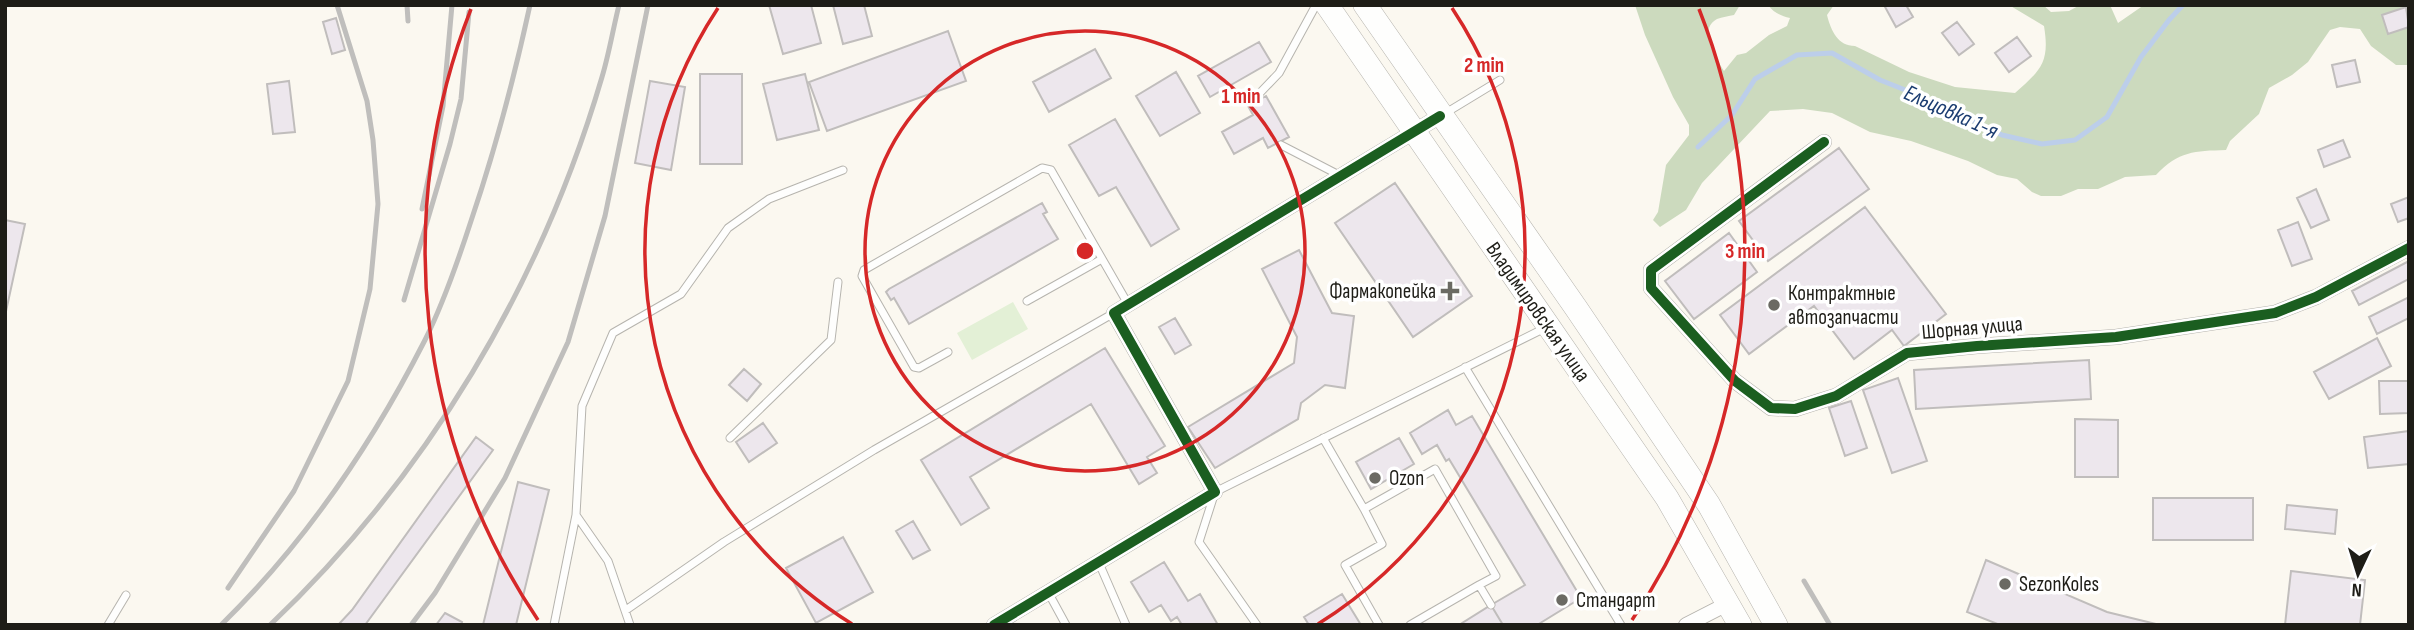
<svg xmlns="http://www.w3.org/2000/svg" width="2414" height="630" font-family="'Sofia Sans Condensed',sans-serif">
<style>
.green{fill:#e3f0d6}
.forest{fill:#ccdabe}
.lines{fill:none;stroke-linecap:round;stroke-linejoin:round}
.stream{stroke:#bcceea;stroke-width:5}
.building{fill:#ede7ed;stroke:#c0bdbc;stroke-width:2}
.service-casing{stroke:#b6b4ae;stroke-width:9}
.minor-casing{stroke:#b6b4ae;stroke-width:16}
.primary-casing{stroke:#b6b4ae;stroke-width:24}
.service{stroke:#fefefd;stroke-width:7}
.minor{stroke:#fefefd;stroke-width:14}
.primary{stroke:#fefefd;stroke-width:23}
.rail{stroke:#bfbebc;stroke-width:5}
.cycleway-casing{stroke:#fff;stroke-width:15}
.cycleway{stroke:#1b5e20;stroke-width:10}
.ring{fill:none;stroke:#d62828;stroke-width:3.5}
.poi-dot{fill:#6b6a63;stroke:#fff;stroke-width:2.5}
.labels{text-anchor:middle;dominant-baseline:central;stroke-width:7;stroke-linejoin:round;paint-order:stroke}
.poi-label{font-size:21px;fill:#1e1d17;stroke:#fff;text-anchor:start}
.street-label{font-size:21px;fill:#1e1d17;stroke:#fff}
.water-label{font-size:23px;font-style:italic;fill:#1c3d71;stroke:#fff}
.centre{fill:#d62828;stroke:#fff;stroke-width:3.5}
.ring-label{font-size:21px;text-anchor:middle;font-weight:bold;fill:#d62828;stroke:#fff;stroke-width:7;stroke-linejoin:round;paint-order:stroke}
</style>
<rect width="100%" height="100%" fill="#fbf8f0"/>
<path class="green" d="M1013,302L1028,329L972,360L957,333Z"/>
<path class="forest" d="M1635,5H1740L1734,15C1729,16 1722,17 1717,19C1697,30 1716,58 1724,71L1737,55L1746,53L1769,35L1787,26L1790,18C1781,16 1774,13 1768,5H1834L1827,15C1831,31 1838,46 1855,46L1909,72L1955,87L2015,93C2041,70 2050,62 2044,26L2009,5H2043L2051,12L2069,11L2080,5H2110L2118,23L2144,5H2409V65H2396L2371,46L2360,29L2340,27L2330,30L2308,62L2292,75L2269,88L2259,114L2230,141L2226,150C2194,151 2179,151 2156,175L2125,177L2098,189H2078L2061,196H2041L2032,192L2017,179L1997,175L1968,161L1911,141L1870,132L1832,113L1803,109L1770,111L1702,183L1686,210L1660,227L1653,220L1658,212L1666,165L1689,135V125L1673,97L1645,35Z"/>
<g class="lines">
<path class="stream" d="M1698,147L1732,115L1755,79L1797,55L1832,53L1880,80L1928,99L2002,135L2042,144L2075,140L2107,117L2141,57L2169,20L2183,5"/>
</g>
<path class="building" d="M769,5H811L821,43L783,54Z
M833,5H864L872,36L843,44Z
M1884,5H1906L1913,17L1896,27Z
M2406,7L2409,27L2388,34L2382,15Z
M336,18L345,50L332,54L323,22Z
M1957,22L1974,44L1959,55L1942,33Z
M948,31L966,81L827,131L809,82Z
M2017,37L2031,56L2009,72L1995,53Z
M1259,42L1271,62L1210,97L1198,76Z
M1095,49L1111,78L1049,112L1033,82Z
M2355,60L2360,82L2337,87L2332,65Z
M1176,72L1200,113L1160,136L1136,96Z
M700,74H742V164H700Z
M805,74L819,130L777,140L763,84Z
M289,81L295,132L273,134L267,84Z
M650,81L685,87L671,170L635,163Z
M1266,96L1289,137L1268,148L1263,138L1234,154L1222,132L1253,115L1248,106Z
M1115,119L1179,229L1151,246L1116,187L1099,196L1069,145Z
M2343,140L2350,157L2324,167L2318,150Z
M1839,148L1869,189L1768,261L1739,221Z
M1395,183L1472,296L1413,337L1335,223Z
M2316,189L2329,220L2311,228L2297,198Z
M2409,197V218L2398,222L2391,204Z
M1042,203L1047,212L1043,214L1058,239L909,324L894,298L891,300L886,292L889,289Z
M1865,207L1946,314L1904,346L1892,330L1854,359L1814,306L1749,354L1720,315Z
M5,220L25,224L5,316Z
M2298,222L2312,259L2292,266L2278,230Z
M1729,233L1757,272L1694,319L1665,281Z
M1299,250L1332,313L1354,316L1345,388L1325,385L1301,403L1298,419L1215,468L1188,427L1294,363L1297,337L1262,269Z
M2409,261V279L2359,305L2352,291Z
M2409,297V318L2377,334L2369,317Z
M1175,318L1191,345L1175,354L1159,327Z
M2377,338L2391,366L2329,399L2314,372Z
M1105,348L1165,446L1147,457L1157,473L1139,484L1091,404L970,477L989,508L961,525L921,460Z
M2089,360L2091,399L1916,409L1914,370Z
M744,369L761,384L747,401L729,385Z
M1898,378L1927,461L1892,473L1863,390Z
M2379,381H2409V413L2380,414Z
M1851,401L1867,448L1845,456L1829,408Z
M1448,410L1456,425L1472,416L1581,598L1537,625H1503L1491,605L1525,585L1449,459L1446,461L1437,445L1422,454L1410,433Z
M2075,419L2118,420V477H2075Z
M763,423L777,443L749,462L736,442Z
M2409,431V464L2368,468L2364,437Z
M476,437L493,450L365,625H338L352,610Z
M1399,438L1414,464L1371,489L1356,462Z
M518,482L549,490L516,625H483Z
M2153,498H2253V540H2153Z
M2287,505L2337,510L2335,534L2285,529Z
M913,521L930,550L913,559L896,531Z
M843,537L873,592L816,623L786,568Z
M1986,560L2107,612L2160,625H2000L1967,612Z
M1164,562L1188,601L1200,594L1218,625H1182L1177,617L1171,621L1161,605L1149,612L1131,582Z
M2291,571L2365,580L2360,625H2285Z
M1342,594L1361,625H1309L1304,617Z
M1491,605L1503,625H1459Z
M445,613L462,622L461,625H436Z"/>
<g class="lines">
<defs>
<path id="service" d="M1256,97L1279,73L1316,5
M1444,114L1500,80
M1281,145L1339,175
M1027,301L1102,259
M948,352L919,368L914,367L862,276L864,270L1042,168L1051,170L1128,304
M1465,367L1621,625
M730,438L831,340L838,282
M1323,438L1364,509L1435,469L1496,576L1479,585L1491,605
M1364,509L1382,544L1345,565L1379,625
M576,515L582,406L613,333L681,294L728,228L769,199L843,170
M1099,563L1126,625
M1048,592L1066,625
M626,610L724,542L874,450L1114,313
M108,625L126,595
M554,625L576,515L608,561L630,625
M1257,625L1199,542L1215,492L1547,327
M1410,625L1479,585"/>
<path id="minor" d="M1824,142L1651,270V288L1735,381L1771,408L1795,409L1836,396L1907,353L1977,346L2116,337L2275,313L2316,297L2409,248
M994,625L1215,492L1114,313L1440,116
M1686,625L1729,603"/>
<path id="primary" d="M1327,5L1667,498L1740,625
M1365,5L1576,308L1709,505L1776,625"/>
</defs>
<use href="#service" class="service-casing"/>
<use href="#minor" class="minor-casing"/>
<use href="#primary" class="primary-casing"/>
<use href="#service" class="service"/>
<use href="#minor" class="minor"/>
<use href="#primary" class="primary"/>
<path class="rail" d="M407,5L408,21
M422,209L443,106L452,5
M404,300L450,144L461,99L469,12
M1804,581L1830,625
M228,588L294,491L348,381L370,289L378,204L373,140L367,101L337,5
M221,625C305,543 372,444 425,340C444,302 458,261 471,221C495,150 514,79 530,5
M270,625C427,476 541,285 602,77C609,54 613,29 619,5
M411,625L435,593L505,478L568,342L605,216L648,5"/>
<defs>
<path id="cycleway" d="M1824,142L1651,270V288L1735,381L1771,408L1795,409L1836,396L1907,353L1977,346L2116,337L2275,313L2316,297L2409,248
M994,625L1215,492L1114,313L1440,116"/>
</defs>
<use href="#cycleway" class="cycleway-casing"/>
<use href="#cycleway" class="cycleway"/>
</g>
<g class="ring">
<circle cx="1085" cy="251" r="220"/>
<path d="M852 624A440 440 0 0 1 718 8M1452 8A440 440 0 0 1 1318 624"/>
<path d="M538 620A660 660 0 0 1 471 9M1699 9A660 660 0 0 1 1632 620"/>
</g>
<g class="poi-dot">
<path d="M1446.5 280.5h7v7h7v7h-7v7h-7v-7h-7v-7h7z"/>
<circle cx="1774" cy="305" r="7"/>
<circle cx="1375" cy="478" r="7"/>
<circle cx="2005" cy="584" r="7"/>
<circle cx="1562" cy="600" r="7"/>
</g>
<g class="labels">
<g class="poi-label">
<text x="1436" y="291" text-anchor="end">Фармакопейка</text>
<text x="1788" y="293">Контрактные<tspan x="1788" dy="24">автозапчасти</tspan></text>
<text x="1389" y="478">Ozon</text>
<text x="2019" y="584">SezonKoles</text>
<text x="1576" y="600">Стандарт</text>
</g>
<g class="street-label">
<text transform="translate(1538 312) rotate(55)">Владимировская улица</text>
<text transform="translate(1972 328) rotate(-5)">Шорная улица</text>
</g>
<g class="water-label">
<text transform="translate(1951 112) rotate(24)">Ельцовка 1-я</text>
</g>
</g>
<circle cx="1085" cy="251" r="10" class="centre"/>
<g class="ring-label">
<text x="1484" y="72">2 min</text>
<text x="1241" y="103">1 min</text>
<text x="1745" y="258">3 min</text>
</g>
<rect width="2414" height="630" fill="none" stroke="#1e1d17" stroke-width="14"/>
<g transform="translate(2358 574) rotate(184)" stroke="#ffffff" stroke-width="5" paint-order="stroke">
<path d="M0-5L12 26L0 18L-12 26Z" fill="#1e1d17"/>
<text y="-10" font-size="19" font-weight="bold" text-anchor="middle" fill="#1e1d17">N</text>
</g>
</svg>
